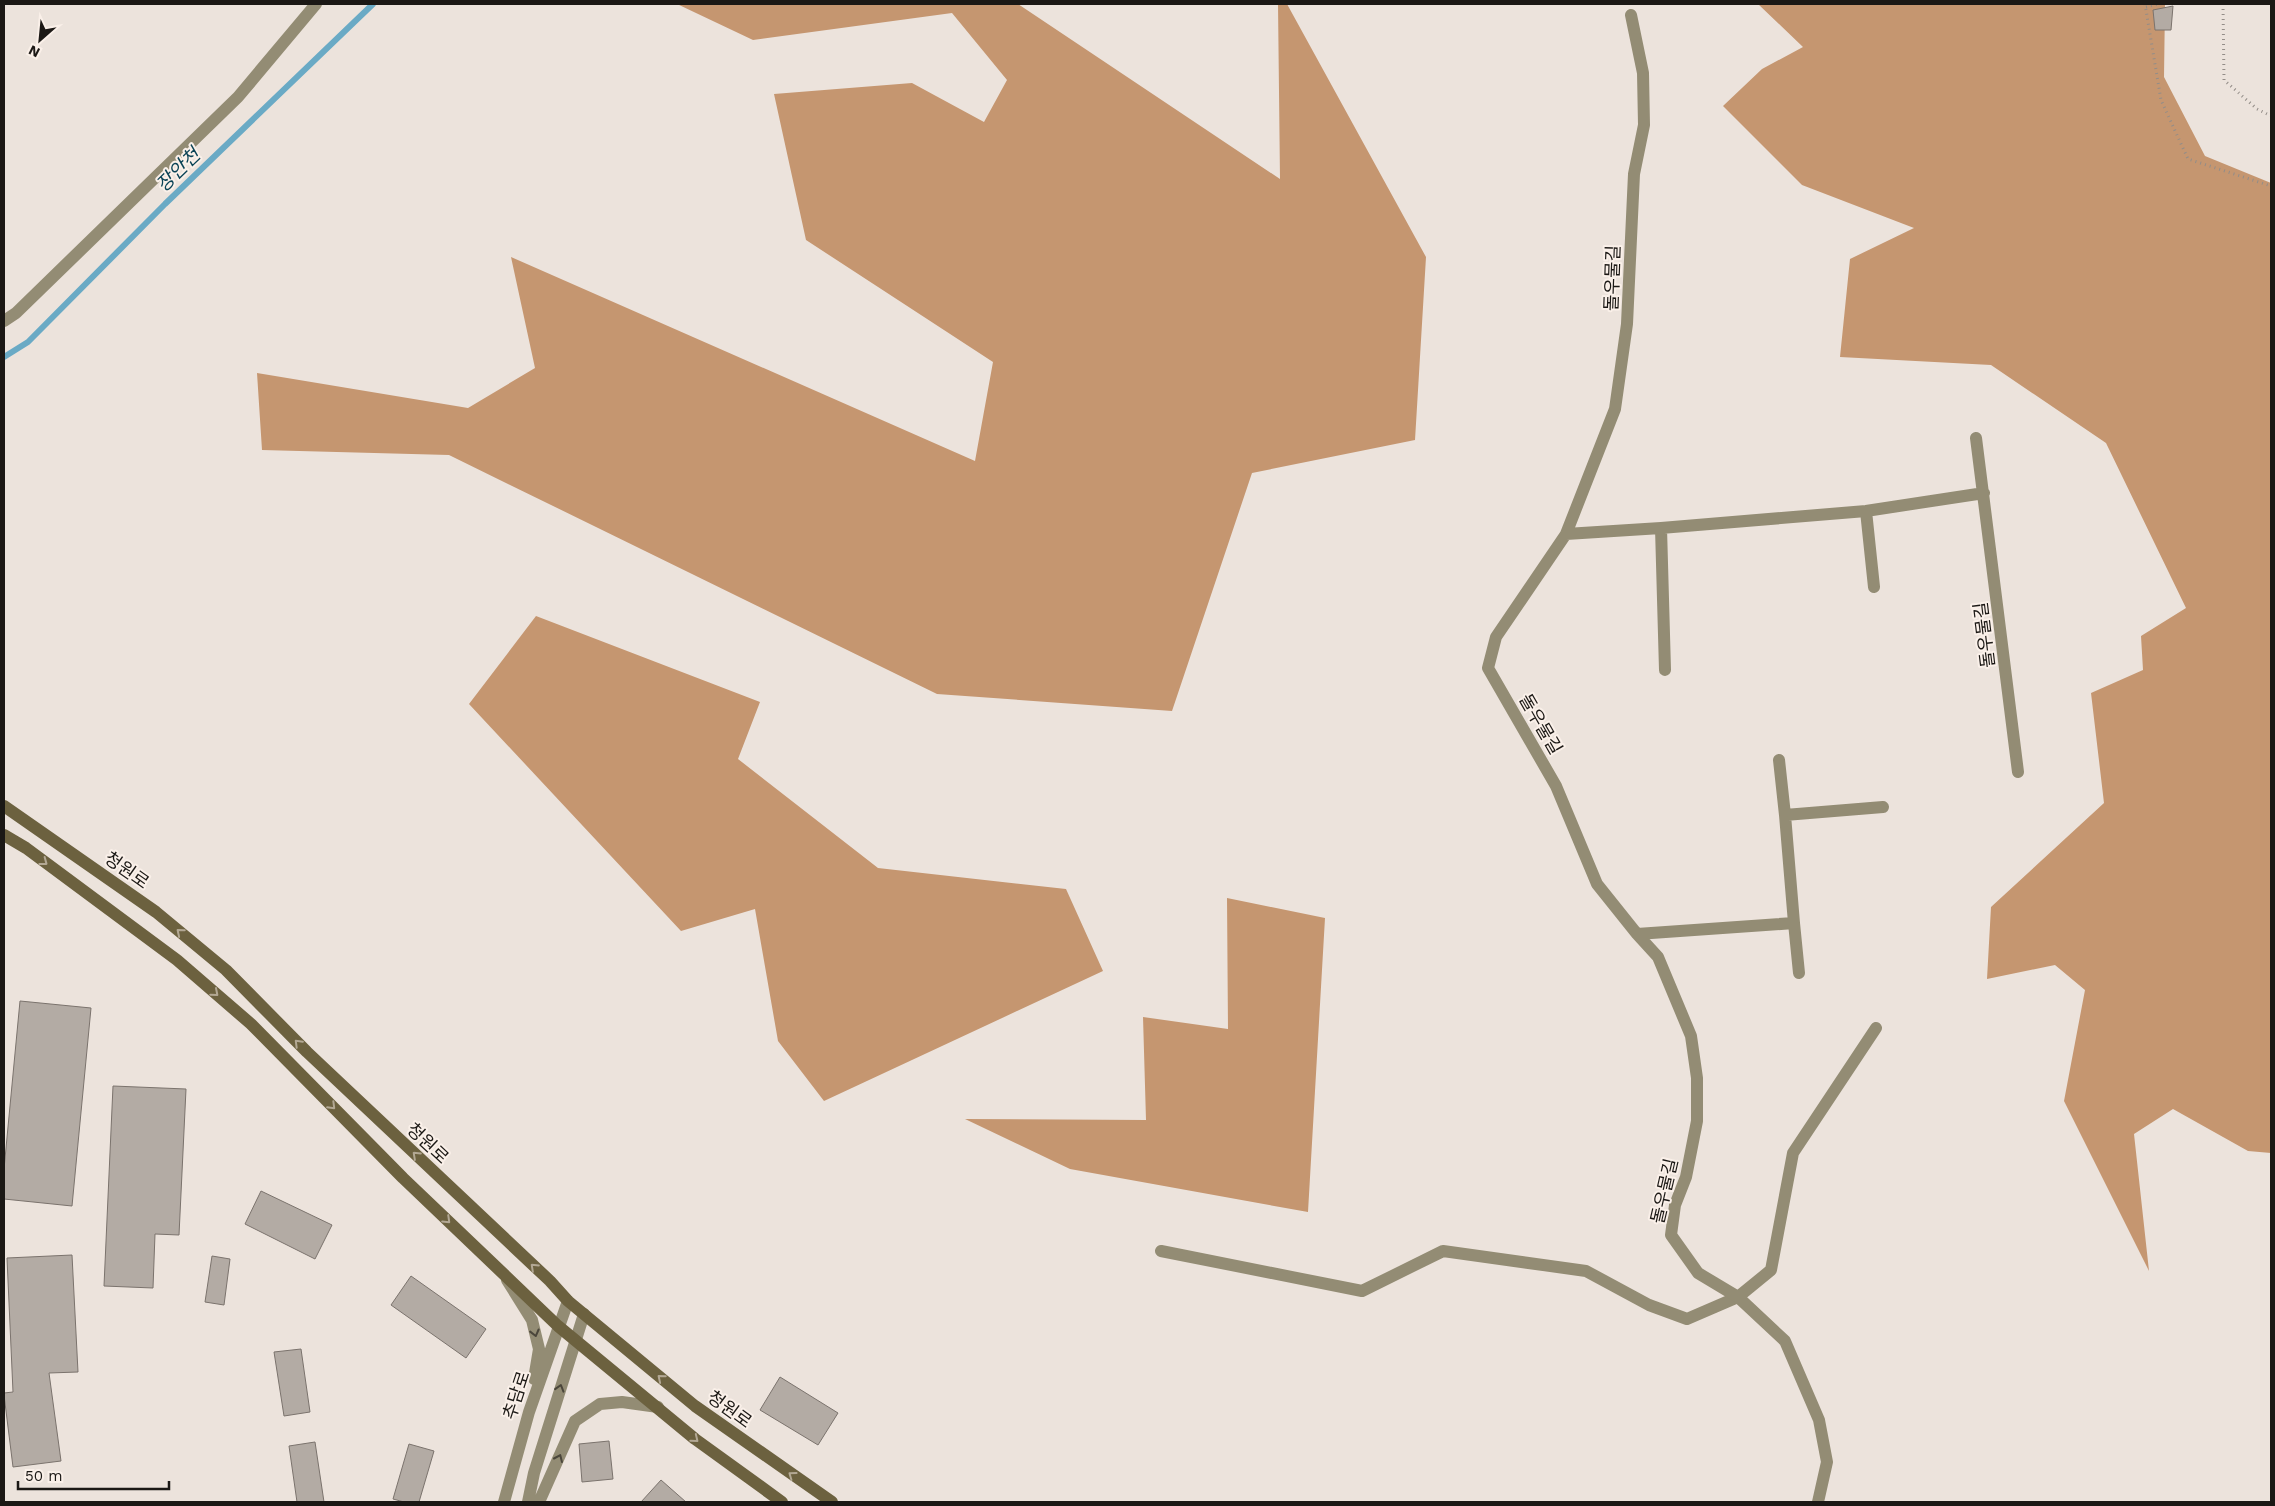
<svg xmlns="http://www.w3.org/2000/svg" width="2275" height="1506" font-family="'Work Sans','Noto Sans KR',sans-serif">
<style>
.forest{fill:#c59670}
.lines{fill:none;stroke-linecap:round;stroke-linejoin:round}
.stream{stroke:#6aaac5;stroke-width:6}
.building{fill:#b3aba4;stroke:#7b736d}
.path{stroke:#938d88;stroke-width:3;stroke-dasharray:1 4;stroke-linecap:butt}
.service{stroke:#938c74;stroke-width:12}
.minor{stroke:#938c74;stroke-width:12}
.tertiary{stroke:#938c74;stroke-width:12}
.secondary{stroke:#6c613f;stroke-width:12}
.oneway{stroke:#b3a894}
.oneway2{stroke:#4b463b}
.labels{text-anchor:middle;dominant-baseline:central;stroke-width:4;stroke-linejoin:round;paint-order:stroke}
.street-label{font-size:18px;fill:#1b1815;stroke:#faf0e9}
.water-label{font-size:19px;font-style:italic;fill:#0b4356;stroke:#faf0e9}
</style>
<rect width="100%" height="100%" fill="#ece3dc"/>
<path class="forest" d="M677,4H1018L1280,179L1278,4H1287L1426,257L1415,440L1252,473L1172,711L937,694L449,455L262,450L257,373L468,408L535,368L511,257L975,461L993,362L806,240L774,94L912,83L984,122L1007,80L952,13L753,40Z
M1758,4H2165L2164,77L2205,156L2271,183V1153L2248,1151L2173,1109L2134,1134L2149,1271L2064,1101L2085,990L2055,965L1987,979L1991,907L2104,803L2091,693L2143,670L2141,636L2186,608L2106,443L1991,365L1840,357L1850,259L1914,228L1802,185L1723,106L1762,69L1803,47Z
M536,616L760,702L738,759L878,868L1066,889L1103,971L824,1101L778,1041L755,909L681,931L469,704Z
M1227,898L1325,918L1308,1212L1070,1169L965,1119L1146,1120L1143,1017L1228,1029Z"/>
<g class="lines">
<path class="stream" d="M4,357L28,342L165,204L373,4"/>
</g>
<path class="building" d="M2173,6L2171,30H2155L2153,10Z
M20,1001L91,1008L72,1206L4,1199V1169Z
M113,1086L186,1089L179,1235L155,1234L153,1288L104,1286Z
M261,1191L332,1225L315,1259L245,1224Z
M72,1255L78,1372L49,1373L61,1461L13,1467L4,1395V1393L13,1392L7,1258Z
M212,1256L230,1259L224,1305L205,1302Z
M411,1276L486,1329L466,1358L391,1305Z
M301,1349L310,1412L284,1416L274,1352Z
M780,1377L838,1413L818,1445L760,1410Z
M609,1441L613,1479L582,1482L579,1444Z
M315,1442L324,1502H297L289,1446Z
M409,1444L434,1451L419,1502H404L393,1499Z
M661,1480L686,1502H641Z"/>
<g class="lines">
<path class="path" d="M2145,4L2161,100L2188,159L2271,186
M2223,4L2224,80L2257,109L2271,116
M2146,7L2158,4"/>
<path class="service" d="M4,321L16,313L238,97L316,4
M1161,1251L1362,1291L1443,1251L1586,1271L1649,1305L1687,1319L1738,1297"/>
<path class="minor" d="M1631,15L1643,73L1644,125L1634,174L1627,324L1615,409L1566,534L1496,637L1488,668L1556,786L1597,884L1637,934L1658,957L1691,1036L1697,1078V1121L1686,1177L1675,1205L1671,1235L1698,1273L1738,1297L1785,1341L1819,1420L1827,1462L1818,1502
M1976,438L2018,772
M1866,511L1874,587
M1661,528L1665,670
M1566,534L1661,528L1866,511L1984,493
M1779,760L1785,815L1883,807
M1785,815L1794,923
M1637,934L1794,923L1799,973
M1738,1297L1771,1270L1793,1153L1876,1028"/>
<path class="tertiary" d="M507,1280L532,1320L539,1349L534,1379
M504,1502L529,1412L568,1301
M528,1502L534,1473L584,1314
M539,1502L575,1421L600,1404L622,1402L658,1407"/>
<path class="secondary" d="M4,806L156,912L226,970L307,1052L550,1281L568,1301L695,1406L832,1502
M4,835L26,848L177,960L251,1024L403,1178L558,1326L695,1439L782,1502"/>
</g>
<defs><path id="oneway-chevron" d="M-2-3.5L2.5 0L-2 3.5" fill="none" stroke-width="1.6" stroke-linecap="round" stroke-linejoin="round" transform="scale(1.25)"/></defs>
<g class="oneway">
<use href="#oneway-chevron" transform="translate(44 862) rotate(37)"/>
<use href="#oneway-chevron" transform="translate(180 932) rotate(-140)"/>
<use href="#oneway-chevron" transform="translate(215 993) rotate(41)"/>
<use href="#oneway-chevron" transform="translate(298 1043) rotate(-135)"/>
<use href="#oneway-chevron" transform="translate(332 1106) rotate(45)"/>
<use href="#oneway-chevron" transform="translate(416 1155) rotate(-137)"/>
<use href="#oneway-chevron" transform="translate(447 1220) rotate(44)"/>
<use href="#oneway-chevron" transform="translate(534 1267) rotate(-137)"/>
<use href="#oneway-chevron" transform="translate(661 1378) rotate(-140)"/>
<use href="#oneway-chevron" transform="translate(695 1439) rotate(39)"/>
<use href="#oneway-chevron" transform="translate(792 1475) rotate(-144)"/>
</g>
<g class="oneway2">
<use href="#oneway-chevron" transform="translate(535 1333) rotate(76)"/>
<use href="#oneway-chevron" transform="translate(560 1388) rotate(-73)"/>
<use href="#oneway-chevron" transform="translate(559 1458) rotate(-66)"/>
</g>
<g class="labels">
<g class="street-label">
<text transform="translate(1612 278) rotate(-88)">돌우물길</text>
<text transform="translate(1984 635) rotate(-97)">돌우물길</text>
<text transform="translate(1541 724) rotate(60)">돌우물길</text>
<text transform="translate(127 870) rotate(35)">청원로</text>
<text transform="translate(428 1143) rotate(43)">청원로</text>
<text transform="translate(1664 1191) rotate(-77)">돌우물길</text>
<text transform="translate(516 1395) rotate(-72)">추담로</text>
<text transform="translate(730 1409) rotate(36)">청원로</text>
</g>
<g class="water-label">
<text transform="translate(178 170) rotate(-44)">장안천</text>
</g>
</g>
<rect width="2275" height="1506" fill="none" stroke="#1b1815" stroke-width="10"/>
<g transform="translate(40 40) rotate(207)" stroke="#faf0e9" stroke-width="4" paint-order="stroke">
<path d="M0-4L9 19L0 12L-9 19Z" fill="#1b1815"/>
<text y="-8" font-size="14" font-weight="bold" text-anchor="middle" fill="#1b1815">N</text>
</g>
<path d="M18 1481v8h151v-8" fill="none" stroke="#1b1815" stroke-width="2.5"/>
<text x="25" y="1481" font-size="15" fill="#1b1815" stroke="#faf0e9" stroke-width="4" paint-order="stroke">50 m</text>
</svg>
